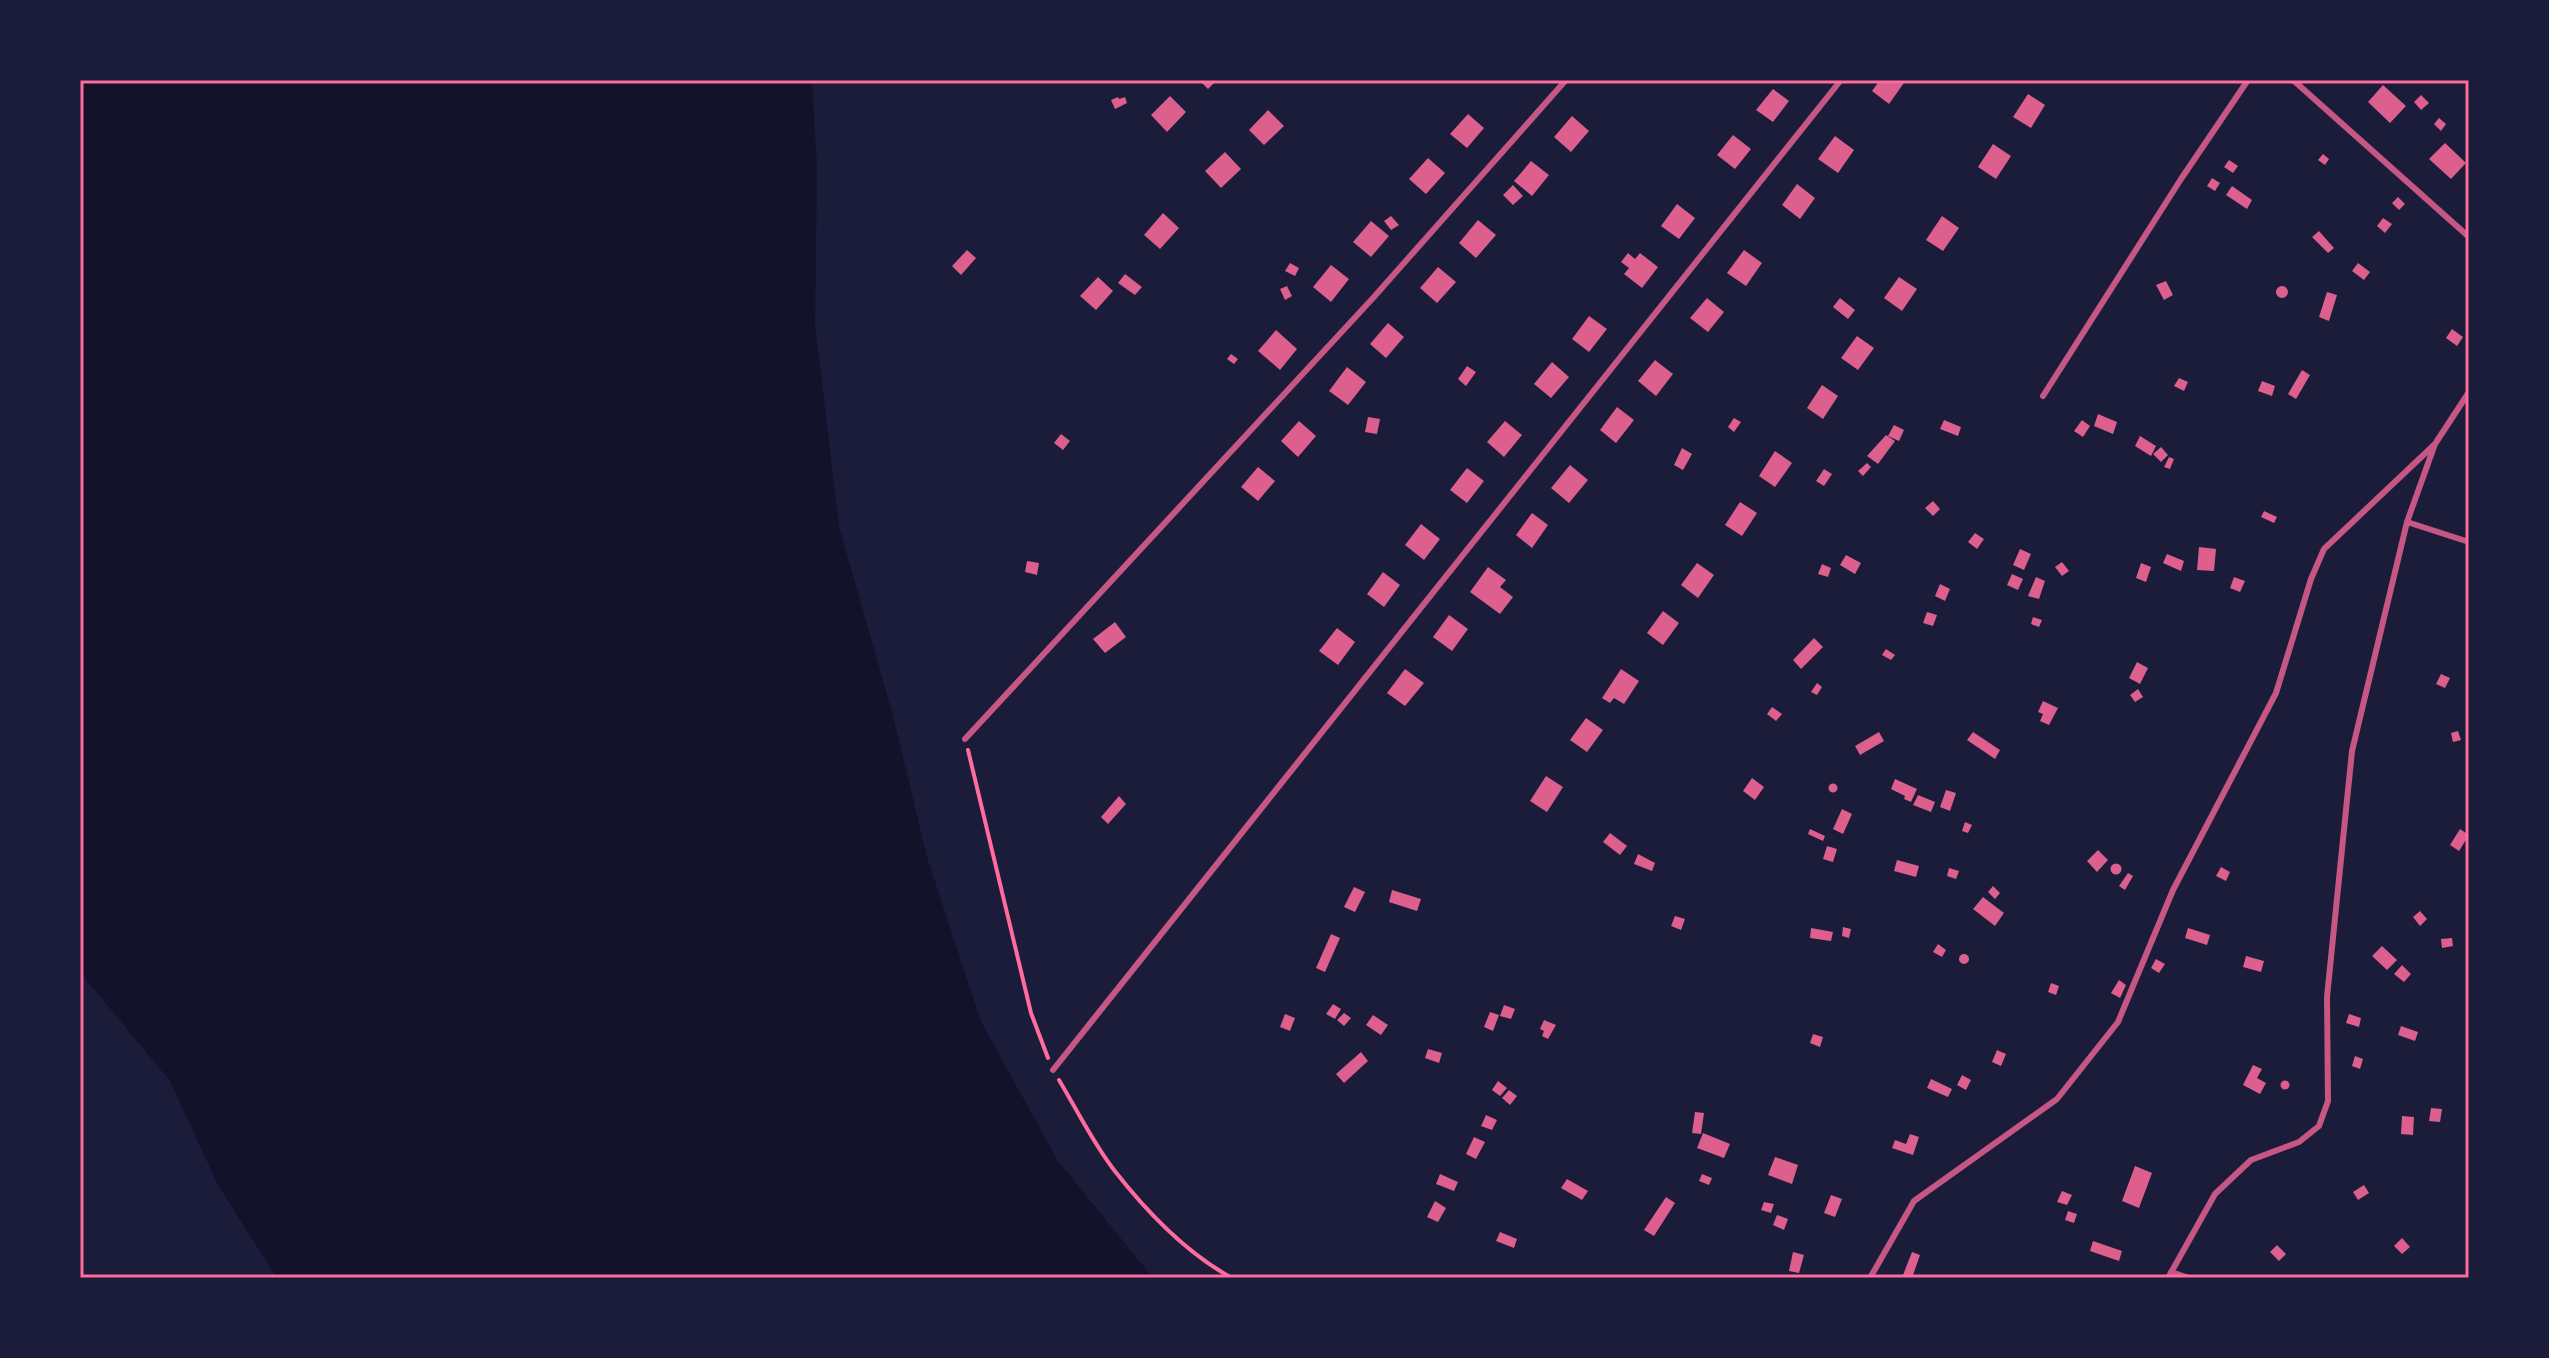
<svg xmlns="http://www.w3.org/2000/svg" width="2549" height="1358" font-family="'Playfair Display',serif">
<style>
.water{fill:#12122b}
.building{fill:#dd5f8e}
.lines{fill:none;stroke-linecap:round;stroke-linejoin:round}
.path{stroke:#ff6b9d;stroke-width:4}
.service{stroke:#c65784;stroke-width:6}
.neatline{fill:none;stroke:#ff6b9d;stroke-width:3}
</style>
<rect width="100%" height="100%" fill="#1b1b3a"/>
<path class="water" d="M80,80H812L817,167L815,324L839,526L893,716L927,857L981,1022L1058,1161L1153,1278H277L218,1185L170,1081L80,972Z"/>
<path class="building" d="M1199,80H1217L1208,89Z
M1880,80H1906L1889,104L1872,91Z
M2383,85L2406,106L2390,123L2368,102Z
M1773,89L1789,101L1773,122L1756,110Z
M2028,94L2045,105L2031,128L2013,117Z
M2421,95L2429,103L2421,110L2414,102Z
M1170,96L1186,112L1167,132L1151,115Z
M1118,97L1119,99L1125,97L1127,103L1115,109L1111,100Z
M1268,110L1284,126L1264,145L1249,130Z
M1468,114L1484,128L1467,148L1450,134Z
M1572,116L1589,131L1571,152L1554,137Z
M2439,118L2446,124L2441,131L2434,124Z
M1733,135L1751,149L1735,169L1717,155Z
M1835,136L1854,150L1838,173L1818,159Z
M2445,143L2466,163L2451,179L2429,159Z
M1993,144L2011,156L1996,179L1978,167Z
M1225,152L1241,169L1221,188L1205,171Z
M2323,154L2329,159L2325,165L2318,160Z
M1428,158L1445,173L1426,194L1409,179Z
M2229,160L2238,166L2233,173L2224,167Z
M1531,161L1549,175L1532,196L1514,181Z
M2212,178L2220,183L2215,191L2207,186Z
M1797,184L1815,198L1800,219L1782,205Z
M1513,185L1523,196L1513,205L1503,195Z
M2232,186L2252,200L2247,209L2226,195Z
M2398,197L2405,204L2399,210L2392,203Z
M1677,204L1695,218L1679,239L1661,226Z
M1163,213L1179,228L1160,249L1144,235Z
M1391,216L1399,225L1391,230L1384,221Z
M1942,216L1959,228L1943,251L1926,240Z
M2383,218L2392,224L2385,233L2377,226Z
M1478,220L1496,235L1476,258L1459,243Z
M1371,221L1389,236L1371,257L1353,242Z
M2319,231L2334,248L2328,253L2312,237Z
M967,250L976,258L961,275L952,266Z
M1744,250L1762,263L1746,286L1727,273Z
M1628,253L1635,259L1640,253L1658,267L1642,288L1624,274L1629,268L1621,262Z
M1290,263L1299,268L1295,276L1285,271Z
M2358,263L2370,272L2364,280L2352,271Z
M1331,265L1349,279L1331,302L1313,287Z
M1438,267L1456,282L1437,303L1420,288Z
M1125,274L1142,287L1135,295L1118,283Z
M1098,277L1113,291L1096,310L1080,296Z
M1899,277L1917,289L1902,311L1884,298Z
M2166,281L2173,295L2164,300L2156,285Z
M2276 292a6 6 0 1 1 12 0a6 6 0 1 1-12 0Z
M1287,286L1292,296L1285,300L1280,289Z
M2327,292L2337,295L2329,321L2319,317Z
M1707,298L1724,312L1708,332L1690,318Z
M1840,298L1855,310L1848,319L1833,307Z
M1589,316L1607,329L1589,352L1572,339Z
M1388,323L1404,337L1386,358L1370,344Z
M2452,329L2463,337L2457,346L2446,338Z
M1276,330L1297,349L1280,370L1258,351Z
M1857,336L1874,348L1858,370L1841,358Z
M1231,354L1238,359L1234,364L1227,359Z
M1655,360L1673,374L1656,396L1638,381Z
M1552,362L1569,377L1551,398L1534,384Z
M1467,366L1476,372L1466,386L1458,379Z
M1347,367L1366,382L1348,405L1329,391Z
M2302,370L2310,375L2296,399L2288,394Z
M2179,378L2188,382L2184,391L2174,386Z
M2262,381L2275,386L2272,396L2258,391Z
M1822,385L1838,396L1823,419L1807,408Z
M1617,407L1634,420L1616,443L1600,430Z
M2098,414L2117,422L2113,434L2094,426Z
M1368,417L1380,419L1377,434L1365,432Z
M1734,418L1741,422L1734,432L1728,427Z
M1944,420L1961,427L1958,436L1940,429Z
M2082,420L2090,426L2083,437L2074,431Z
M1299,421L1316,436L1298,457L1281,441Z
M1505,421L1522,435L1504,457L1487,442Z
M1894,425L1904,430L1899,441L1888,436Z
M1061,434L1070,441L1063,450L1054,443Z
M1886,435L1895,441L1878,464L1867,456Z
M2140,436L2156,446L2151,456L2135,446Z
M2161,447L2168,455L2161,462L2153,454Z
M1682,448L1692,454L1683,470L1674,465Z
M1775,451L1792,463L1775,487L1759,476Z
M2169,457L2174,459L2170,469L2164,467Z
M1867,463L1871,467L1863,476L1858,471Z
M1570,465L1588,480L1569,503L1551,488Z
M1258,467L1275,481L1258,501L1241,487Z
M1467,468L1484,481L1467,503L1450,490Z
M1824,469L1832,474L1824,486L1816,481Z
M1933,501L1940,509L1933,516L1925,508Z
M1740,502L1757,513L1742,536L1725,525Z
M2264,511L2277,517L2274,523L2261,517Z
M1532,513L1548,525L1532,548L1516,535Z
M1421,524L1440,539L1424,560L1405,545Z
M1975,533L1984,539L1977,549L1968,542Z
M2199,547L2216,549L2214,571L2197,570Z
M2020,549L2031,554L2024,570L2013,565Z
M2167,554L2184,561L2181,571L2163,563Z
M1846,555L1861,563L1855,574L1840,565Z
M1027,561L1039,563L1037,575L1025,572Z
M2062,562L2069,571L2062,576L2055,567Z
M1697,563L1714,575L1698,598L1681,585Z
M2141,563L2151,567L2146,582L2136,578Z
M1822,564L1831,568L1828,577L1818,574Z
M1488,567L1506,580L1500,587L1513,597L1500,614L1470,592Z
M1383,572L1400,585L1384,607L1367,594Z
M2012,574L2023,579L2018,590L2007,585Z
M2036,577L2045,581L2039,599L2028,596Z
M2234,577L2245,581L2240,592L2230,588Z
M1940,584L1950,589L1945,601L1935,596Z
M1663,611L1679,623L1663,645L1647,633Z
M1927,612L1937,615L1933,626L1923,623Z
M1449,615L1468,629L1452,651L1433,637Z
M2033,617L2042,620L2039,627L2031,624Z
M1115,622L1126,637L1105,653L1093,639Z
M1337,628L1355,642L1338,665L1319,651Z
M1814,638L1823,647L1801,669L1793,660Z
M1886,649L1895,655L1891,660L1882,655Z
M2137,662L2148,668L2140,684L2129,678Z
M1405,669L1424,683L1405,706L1387,693Z
M1621,669L1639,681L1624,704L1614,698L1610,703L1602,698Z
M2441,674L2450,678L2445,688L2436,684Z
M1817,683L1822,687L1817,695L1811,692Z
M2138,689L2143,697L2135,702L2130,695Z
M2043,701L2058,708L2049,725L2040,721L2043,714L2038,712Z
M1772,707L1782,714L1776,721L1767,714Z
M1586,718L1603,730L1587,752L1570,740Z
M2458,731L2461,740L2453,742L2451,733Z
M1879,732L1884,741L1860,755L1855,746Z
M1973,732L2000,750L1995,759L1967,740Z
M1546,776L1563,787L1547,812L1530,801Z
M1752,778L1764,787L1755,800L1743,791Z
M1895,779L1917,789L1911,802L1904,799L1905,796L1891,789Z
M1828.5 788a4.5 4.5 0 1 1 9 0a4.5 4.5 0 1 1-9 0Z
M1946,790L1956,793L1950,811L1940,807Z
M1918,795L1935,802L1931,812L1913,805Z
M1119,796L1126,804L1108,824L1101,817Z
M1842,809L1852,814L1843,834L1833,829Z
M1965,822L1972,825L1968,833L1962,831Z
M1810,829L1825,836L1823,841L1808,834Z
M2460,829L2469,835L2459,851L2450,845Z
M1610,833L1627,846L1620,855L1603,842Z
M1827,846L1837,849L1833,862L1823,859Z
M2098,850L2108,860L2097,872L2087,861Z
M1638,854L1655,863L1652,871L1634,864Z
M1897,860L1919,866L1916,877L1894,871Z
M2110.5 869a5.5 5.5 0 1 1 11 0a5.5 5.5 0 1 1-11 0Z
M2221,867L2230,872L2226,881L2216,876Z
M1949,868L1959,871L1956,879L1947,876Z
M2128,873L2133,876L2125,890L2119,886Z
M1993,886L2000,893L1995,899L1988,892Z
M1354,887L1365,892L1355,912L1344,907Z
M1392,890L1421,899L1417,911L1389,902Z
M1983,897L2004,913L1995,926L1973,909Z
M2420,911L2427,919L2420,926L2413,917Z
M1675,916L1685,919L1681,930L1671,926Z
M1843,927L1851,929L1849,938L1842,936Z
M1811,928L1833,932L1831,941L1810,938Z
M2188,928L2210,935L2207,945L2185,938Z
M1331,934L1340,938L1325,972L1316,968Z
M2452,938L2453,946L2442,948L2441,939Z
M1938,944L1946,950L1942,957L1933,952Z
M2382,946L2397,960L2387,970L2372,956Z
M1959 959a5 5 0 1 1 10 0a5 5 0 1 1-10 0Z
M2246,956L2264,961L2261,972L2243,967Z
M2156,959L2165,964L2159,973L2151,968Z
M2402,965L2411,974L2404,982L2394,974Z
M2119,980L2126,985L2120,998L2111,993Z
M2051,983L2059,986L2056,995L2048,992Z
M1333,1004L1341,1009L1335,1019L1326,1014Z
M1504,1005L1515,1009L1511,1019L1500,1016Z
M1490,1012L1499,1015L1493,1031L1484,1027Z
M1344,1013L1351,1018L1344,1026L1337,1020Z
M1285,1014L1295,1018L1290,1031L1280,1027Z
M2349,1014L2361,1018L2359,1027L2346,1023Z
M1373,1015L1388,1025L1381,1035L1366,1025Z
M1544,1020L1556,1025L1548,1039L1542,1036L1544,1031L1540,1029Z
M2401,1026L2418,1032L2415,1041L2398,1035Z
M1813,1034L1823,1037L1820,1047L1810,1043Z
M1428,1049L1442,1053L1439,1063L1425,1058Z
M1997,1050L2006,1054L2001,1066L1992,1062Z
M1361,1052L1368,1061L1344,1083L1336,1074Z
M2355,1056L2363,1059L2360,1069L2352,1066Z
M2253,1065L2262,1069L2257,1078L2266,1083L2260,1094L2243,1085Z
M1962,1075L1971,1080L1966,1090L1957,1085Z
M1931,1079L1952,1089L1948,1097L1927,1088Z
M2280.5 1085a4.5 4.5 0 1 1 9 0a4.5 4.5 0 1 1-9 0Z
M1498,1081L1507,1088L1500,1096L1492,1090Z
M1509,1090L1517,1096L1510,1105L1502,1098Z
M2431,1108L2442,1109L2440,1122L2429,1121Z
M1695,1112L1704,1113L1701,1134L1692,1133Z
M1486,1115L1497,1120L1492,1130L1481,1126Z
M2402,1116L2414,1117L2413,1135L2401,1134Z
M1703,1133L1730,1144L1724,1158L1697,1148Z
M1910,1134L1919,1137L1913,1155L1892,1148L1895,1140L1906,1144Z
M1474,1137L1485,1142L1476,1159L1466,1154Z
M1775,1157L1798,1165L1792,1184L1768,1175Z
M2135,1166L2152,1173L2139,1208L2122,1201Z
M1440,1174L1458,1182L1454,1191L1436,1184Z
M1702,1174L1712,1178L1709,1185L1699,1181Z
M1567,1179L1588,1191L1582,1200L1561,1188Z
M2364,1185L2369,1193L2358,1200L2353,1192Z
M2062,1191L2072,1195L2067,1205L2057,1202Z
M1831,1195L1842,1199L1835,1217L1824,1213Z
M1666,1197L1675,1203L1654,1236L1644,1230Z
M1435,1201L1446,1208L1438,1222L1427,1217Z
M1764,1202L1774,1204L1771,1213L1761,1210Z
M2068,1211L2077,1214L2074,1223L2065,1220Z
M1777,1215L1788,1219L1784,1230L1773,1225Z
M1500,1232L1517,1239L1514,1248L1496,1241Z
M2402,1238L2410,1247L2402,1254L2394,1246Z
M2093,1241L2122,1251L2119,1261L2090,1251Z
M2277,1245L2286,1254L2279,1261L2270,1252Z
M1793,1252L1804,1255L1799,1273L1789,1271Z
M1912,1252L1920,1255L1912,1278L1903,1275Z"/>
<g class="lines">
<path class="path" d="M968,750L1031,1013L1048,1058
M1059,1080C1077,1110 1093,1143 1114,1170C1146,1211 1186,1253 1232,1278"/>
<path class="service" d="M2293,80L2469,237
M2043,396L2181,179L2248,80
M2407,522L2469,542
M965,739L1373,298L1566,80
M1053,1070L1841,80
M2171,1272L2189,1278
M1870,1278L1914,1201L2057,1099L2118,1022L2173,890L2276,693L2311,579L2324,549L2435,444
M2168,1278L2215,1194L2251,1160L2299,1142L2319,1126L2328,1101L2327,997L2352,751L2407,522L2435,444L2469,392"/>
</g>
<rect width="2549" height="1358" fill="none" stroke="#1b1b3a" stroke-width="164"/>
<rect x="82" y="82" width="2385" height="1194" class="neatline"/>
</svg>
